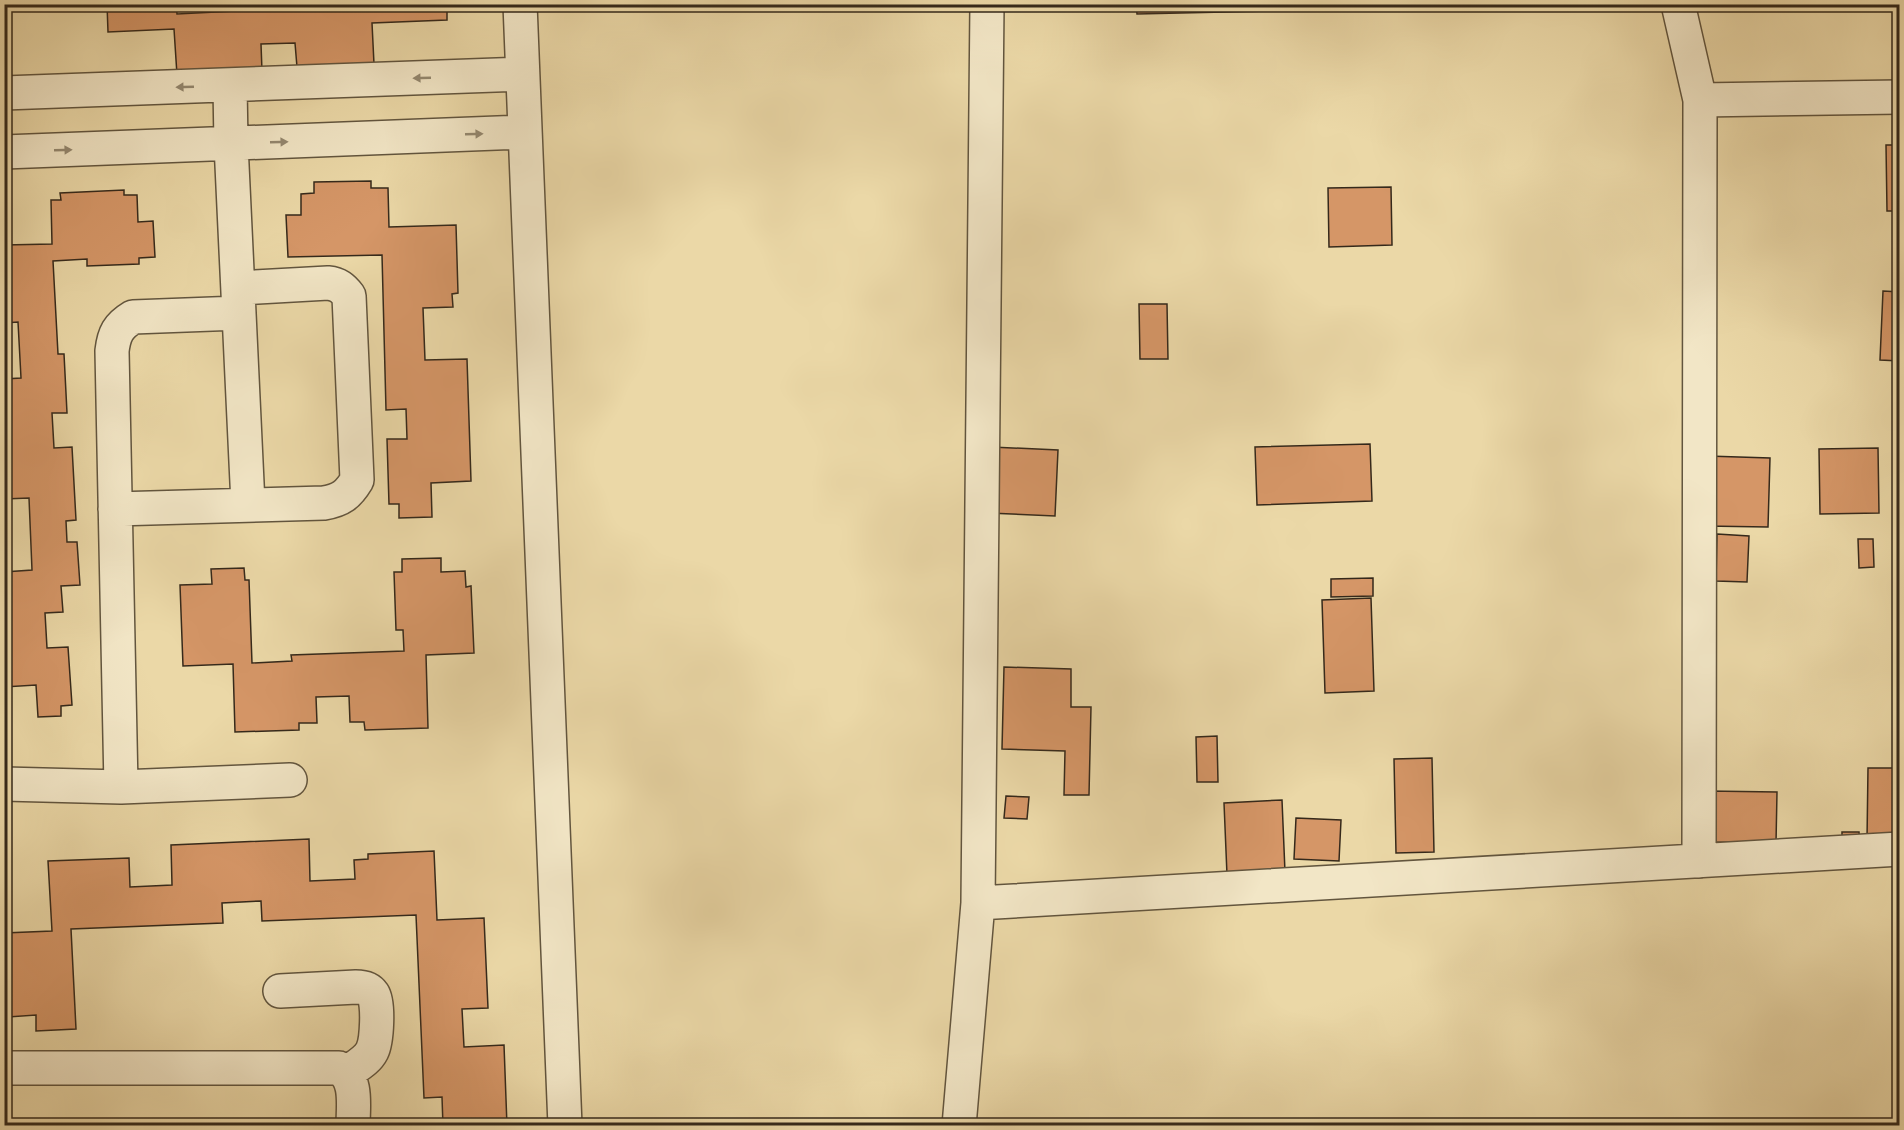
<svg xmlns="http://www.w3.org/2000/svg" width="1904" height="1130" font-family="'IM FELL English',serif">
<style>
.building{fill:#d59667;stroke:#35291b;stroke-width:1.5}
.lines{fill:none;stroke-linecap:round;stroke-linejoin:round}
.minor-casing{stroke:#62553e;stroke-width:36}
.minor{stroke:#f2e6c6;stroke-width:33}
.oneway{fill:#948870}
</style>
<rect width="100%" height="100%" fill="#ebd8a7"/>
<filter id="stains"><feTurbulence type="fractalNoise" baseFrequency=".00333" numOctaves="4"/><feColorMatrix values="0 0 0 0 .2 0 0 0 0 .09 0 0 0 0 .02 0 0 0 .5 -.17"/></filter>
<radialGradient id="worn" r=".72"><stop offset=".6" stop-color="#630" stop-opacity="0"/><stop offset="1" stop-color="#630" stop-opacity=".3"/></radialGradient>
<path class="building" d="M107,4H176L177,14L376,4H447V20L372,23L374,64L297,67L295,43L261,44L262,71L177,75L174,29L108,32Z
M1136,4H1269V11L1137,14Z
M1288,4H1417L1288,8Z
M1886,145H1900V211H1887Z
M371,181V188H388L389,227L456,225L458,293L452,294L453,307L423,308L425,360L467,359L471,481L431,483L432,517L399,518V504H389L387,439H407L406,409L386,410L382,255L288,257L286,215H301V194L314,193V182Z
M1391,187L1392,245L1329,247L1328,188Z
M124,190V195H137L138,222L153,221L155,257L139,258V264L87,266V259L53,261L58,354H64L67,413H52L54,448L72,447L76,520L66,521L67,542H77L80,585L61,586L63,612L45,613L47,648L68,647L72,705L61,706V716L38,717L36,685L4,687V572L32,570L29,498L4,499V379L21,378L18,322L4,323V245L52,244L51,200H61L60,193Z
M1883,291L1900,292V361L1880,360Z
M1139,304H1167L1168,359H1140Z
M1370,444L1372,501L1257,505L1255,447Z
M991,447L1058,450L1055,516L988,513Z
M1878,448L1879,513L1820,514L1819,449Z
M1707,456L1770,458L1768,527L1705,526Z
M1717,534L1749,536L1747,582L1716,581Z
M1858,539H1873L1874,567L1859,568Z
M441,558V572L465,571L466,587L471,586L474,653L426,655L428,728L365,730L364,722H350L349,696L316,697L317,723H299V730L235,732L233,664L183,666L180,585L212,584L211,569L244,568L245,580H249L252,663L292,661L291,655L404,651L403,630H396L394,572H402V559Z
M1373,578V596L1331,597V579Z
M1371,598L1374,691L1325,693L1322,600Z
M1004,667L1071,669V707H1091L1089,795H1064L1065,751L1002,749Z
M1217,736L1218,782H1197L1196,737Z
M1432,758L1434,852L1396,853L1394,759Z
M1868,768H1900V840H1867Z
M1707,791L1777,792L1776,843L1706,842Z
M1006,796L1029,797L1027,819L1004,818Z
M1282,800L1285,872L1227,875L1224,803Z
M1296,818L1341,820L1339,861L1294,859Z
M1842,832H1859L1860,846H1842Z
M309,839L310,881L355,879L354,860L368,859V854L434,851L437,920L484,918L488,1008L462,1009L464,1047L504,1045L507,1126H443L442,1097L424,1098L416,915L262,921L261,901L222,903L223,923L71,929L76,1029L36,1031V1015L8,1017L4,933L52,931L48,861L129,858L130,887L172,885L171,845Z"/>
<g class="lines">
<defs>
<path id="minor" d="M520,4L565,1126
M1678,4L1700,100L1699,861
M230,86L231,144L248,504
M4,93L522,74
M1700,100L1900,97
M4,152L525,132
M115,509L324,503C341,500 348,495 357,480L349,296C343,288 338,284 328,283L238,288
M4,784L121,787L290,780
M121,787L112,351C114,334 118,326 133,317L239,313
M978,903L1900,849
M280,991L356,987C363,987 369,988 373,994C379,1003 377,1041 372,1051C367,1061 356,1066 347,1073
M4,1068H339C358,1079 353,1106 353,1126
M959,1126L978,903L987,4"/>
</defs>
<use href="#minor" class="minor-casing"/>
<use href="#minor" class="minor"/>
</g>
<defs><path id="oneway-solid" d="M-6-.8H1V-3.2L6.5 0L1 3.2V.8H-6Z" transform="scale(1.5)"/></defs>
<g class="oneway">
<use href="#oneway-solid" transform="translate(422 78) rotate(178)"/>
<use href="#oneway-solid" transform="translate(185 87) rotate(178)"/>
<use href="#oneway-solid" transform="translate(474 134) rotate(-2)"/>
<use href="#oneway-solid" transform="translate(279 142) rotate(-2)"/>
<use href="#oneway-solid" transform="translate(63 150) rotate(-2)"/>
</g>
<rect width="1904" height="1130" fill="none" stroke="#ebd8a7" stroke-width="24"/>
<rect x="6" y="6" width="1892" height="1118" fill="none" stroke="#35291b" stroke-width="3"/>
<rect x="12" y="12" width="1880" height="1106" fill="none" stroke="#35291b" stroke-width="1.5"/>
<rect width="100%" height="100%" filter="url(#stains)"/>
<rect width="100%" height="100%" fill="url(#worn)"/>
</svg>
